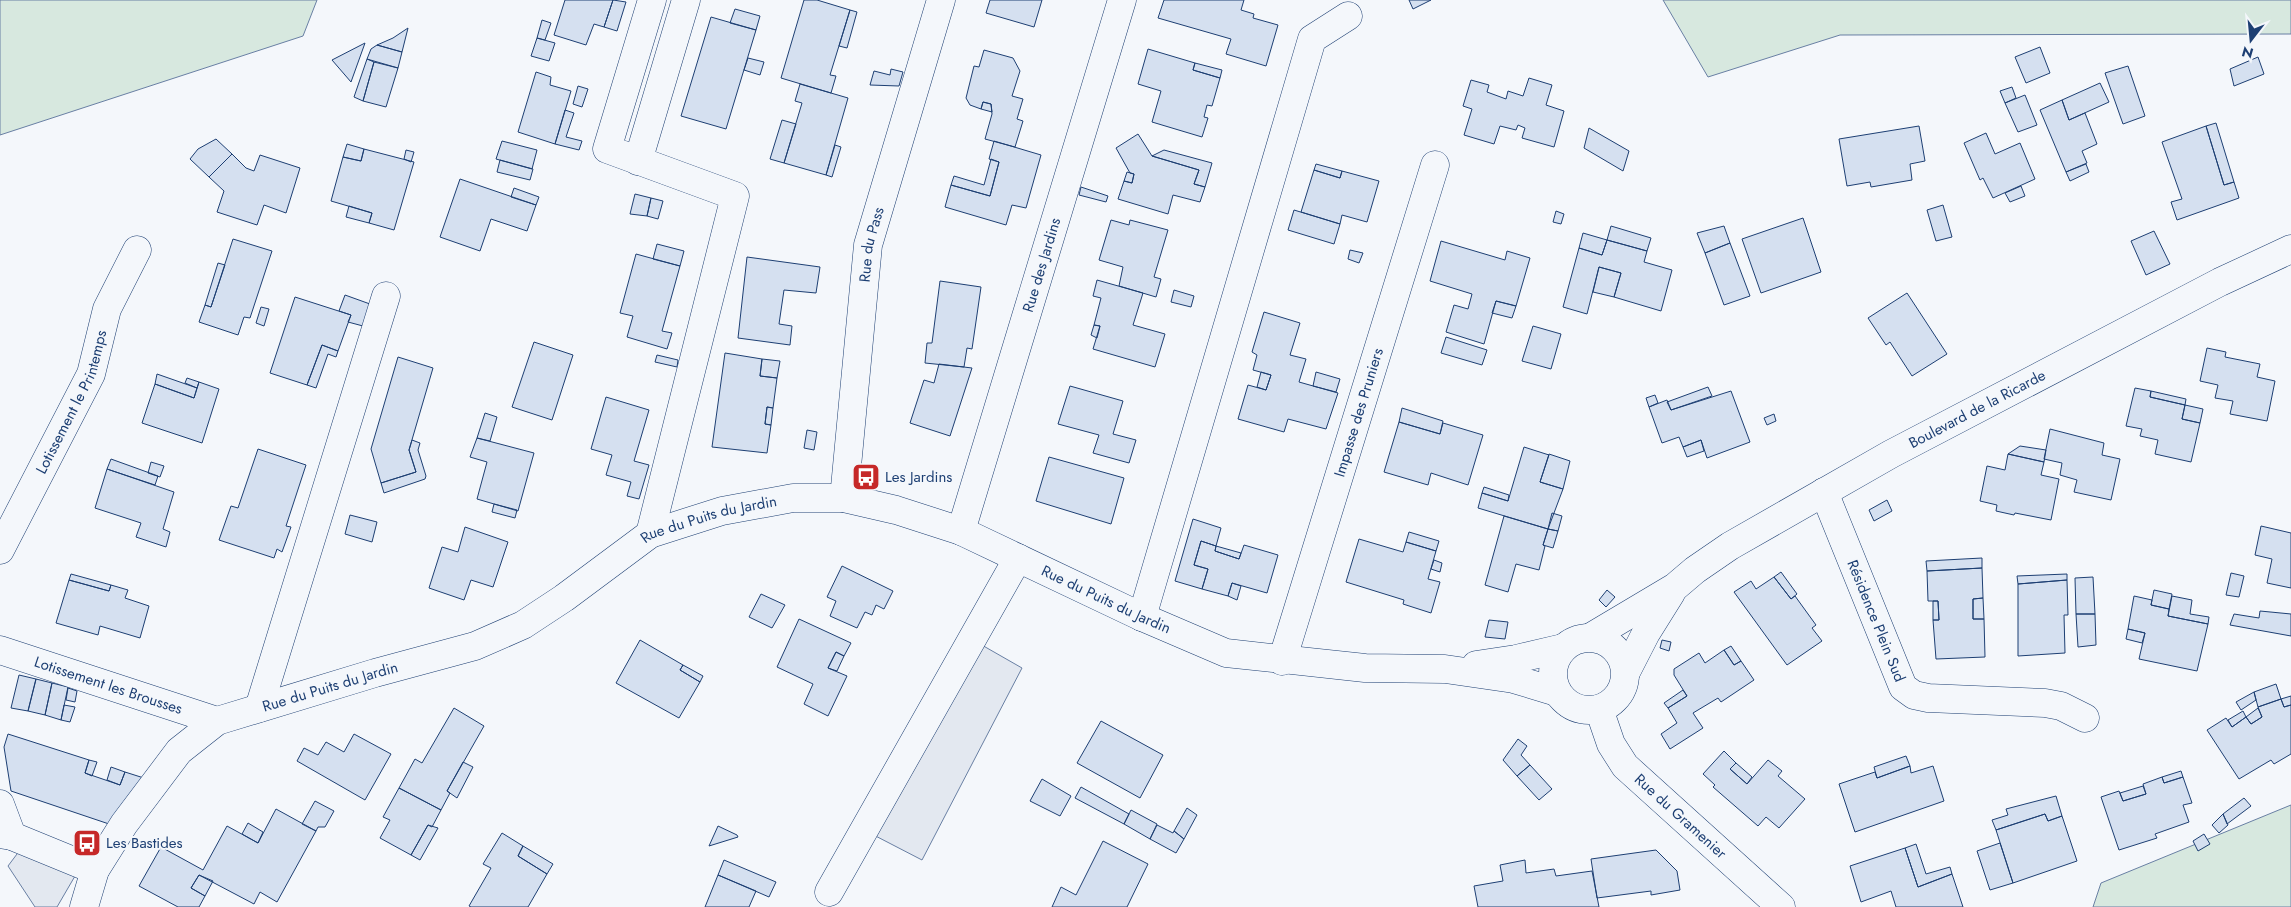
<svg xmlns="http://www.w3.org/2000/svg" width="2291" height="907" font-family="Jost,sans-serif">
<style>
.green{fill:#d7e8df;stroke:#687fa3}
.parking{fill:#e3e8f0;stroke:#687fa3}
.building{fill:#d5e0f0;stroke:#1d3f73}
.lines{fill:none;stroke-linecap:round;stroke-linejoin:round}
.minor-casing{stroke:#1d3f73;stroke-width:29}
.minor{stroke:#f4f7fb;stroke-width:28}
.labels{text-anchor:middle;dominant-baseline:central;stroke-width:4;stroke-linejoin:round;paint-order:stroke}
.street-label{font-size:15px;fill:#1d3f73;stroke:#f4f7fb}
.poi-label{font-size:15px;fill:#1d3f73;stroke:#f4f7fb;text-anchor:start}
</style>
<rect width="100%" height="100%" fill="#f4f7fb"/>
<path class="green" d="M0,0H317L303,36L0,135Z
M1663,0H2291V34L1840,35L1708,77Z
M2291,805V907H2093L2101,883Z"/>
<path class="parking" d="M973,640L1022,668L922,860L864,830Z
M26,842L82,864L57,907H35L8,866Z"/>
<path class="building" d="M565,0H613L604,27L594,24L586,45L554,35Z
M613,0L626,2L617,31L604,27Z
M804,0H817L850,10L830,75L836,76L831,93L781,78Z
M990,0H1042L1034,27L986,13Z
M1164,0H1244L1241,10L1254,14L1253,18L1278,25L1266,66L1226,54L1231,39L1158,18Z
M1409,0H1431L1413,9Z
M735,9L760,16L756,30L730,23Z
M850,10L857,12L847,48L839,46Z
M711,17L756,30L726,129L681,116Z
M542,20L551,23L545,40L537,38Z
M408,28L402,52L377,45L393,38Z
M537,38L555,43L549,61L531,56Z
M365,43L351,82L332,60Z
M377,45L402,52L398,68L367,59L371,49Z
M2040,47L2050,73L2026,83L2015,57Z
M1148,49L1195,63L1193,70L1220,78L1212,106L1207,105L1204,117L1208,118L1202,137L1152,122L1161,91L1138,84Z
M984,50L1013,58L1020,71L1012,96L1023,99L1017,119L1023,121L1015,147L985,139L992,114L991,104L983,102L981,109L970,105L966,98L974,66L979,67Z
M2258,57L2264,74L2234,86L2230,69Z
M748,58L764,62L760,75L744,70Z
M367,59L374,62L363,101L354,97Z
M374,62L398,68L386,107L363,101Z
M1195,63L1222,70L1220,78L1193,70Z
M2128,66L2145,116L2123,124L2105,73Z
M891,69L903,72L899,86L870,85L874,71L890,75Z
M536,72L551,77L550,85L571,91L555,144L518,132Z
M1529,78L1552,85L1546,105L1564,111L1554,147L1522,138L1525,128L1518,125L1516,130L1500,126L1494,144L1464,135L1472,109L1463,106L1471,80L1489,85L1487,92L1506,99L1508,91L1523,96Z
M2100,83L2109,102L2069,120L2062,100Z
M800,84L848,98L826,175L784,163L802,103L795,101Z
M578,86L588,89L582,107L573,104Z
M2012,87L2016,98L2005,103L2000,91Z
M2025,95L2037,125L2018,132L2005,103Z
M2062,100L2069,120L2085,113L2097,144L2082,151L2087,163L2066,172L2040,110Z
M983,102L991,104L992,112L981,109Z
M565,110L574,113L566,137L582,141L579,150L555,144Z
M782,120L796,124L784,163L770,159Z
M2216,123L2234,182L2224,185L2206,126Z
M1919,126L1925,161L1910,164L1912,180L1871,187L1870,182L1847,186L1839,139Z
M2206,126L2224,185L2234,182L2239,198L2177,220L2171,202L2182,199L2162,142Z
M1589,128L1629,151L1623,171L1584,148Z
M1986,133L1995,154L2020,143L2035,179L1993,198L1983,178L1980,180L1964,143Z
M1138,134L1152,156L1199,170L1194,184L1205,187L1200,202L1173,195L1168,214L1118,199L1124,181L1132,183L1134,174L1130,173L1116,148Z
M216,139L232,154L209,177L190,159L198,149Z
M502,141L537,150L532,169L496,159Z
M994,141L1041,155L1026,208L1012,205L1006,225L945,207L951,185L990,196L999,162L989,159Z
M347,144L364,149L361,161L343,157Z
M835,145L841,147L832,177L826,175Z
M364,149L414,162L394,230L369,223L372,213L331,201L343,157L361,161Z
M406,150L414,152L411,162L404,159Z
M1164,150L1212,163L1205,187L1194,184L1199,170L1152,156Z
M232,154L246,168L254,171L260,155L300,168L286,213L264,205L257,225L217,212L224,191L209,177Z
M991,159L999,162L990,196L951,185L954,176L984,185Z
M500,160L533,169L530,180L497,172Z
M1316,164L1342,171L1340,178L1314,170Z
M2086,164L2089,172L2070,181L2066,172Z
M1314,170L1340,178L1342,171L1379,181L1367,222L1342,215L1340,224L1301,212Z
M1127,172L1134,174L1132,183L1124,181Z
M460,179L536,205L527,231L491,219L480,251L440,237Z
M2021,186L2025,196L2010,202L2005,193Z
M1081,187L1108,196L1106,202L1079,195Z
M514,188L539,197L536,205L511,197Z
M635,194L651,198L647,216L630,214Z
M651,198L663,201L658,219L647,216Z
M1943,205L1952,237L1936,241L1927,210Z
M349,206L372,213L369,223L346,217Z
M1294,210L1340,224L1334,244L1288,230Z
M1556,211L1564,214L1561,224L1553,222Z
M1803,218L1821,272L1761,293L1742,239Z
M1111,220L1129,225L1130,220L1168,230L1154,277L1161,279L1156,297L1119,286L1123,267L1099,260Z
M1611,226L1651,238L1647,251L1607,240Z
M1724,226L1730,243L1705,253L1697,233Z
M2154,231L2170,264L2146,275L2131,241Z
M1583,233L1607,240L1602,255L1579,248Z
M233,239L272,251L250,318L244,317L238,335L199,322L205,305L211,307Z
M1607,240L1647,251L1644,262L1672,270L1661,311L1614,297L1621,273L1599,267L1587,314L1563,307L1579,248L1602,255Z
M1441,241L1505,260L1507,251L1530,258L1516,306L1496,301L1484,344L1446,332L1454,305L1468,309L1472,294L1430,281Z
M1730,243L1750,296L1724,305L1705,253Z
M657,244L684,251L680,266L653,259Z
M1350,250L1363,253L1359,263L1348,259Z
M636,254L680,266L662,331L672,333L667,349L627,337L633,316L620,313Z
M747,257L820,267L816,293L784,290L779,324L792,326L790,345L738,338Z
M218,263L225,265L211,307L205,305Z
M1599,267L1621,273L1614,297L1593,292Z
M1097,280L1143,293L1133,325L1165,334L1155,367L1093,349L1100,326L1094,325L1101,298L1093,296Z
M940,281L981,287L972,349L967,348L964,367L925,363L927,343H932Z
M1174,290L1194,296L1191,307L1171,302Z
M1907,293L1947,354L1912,376L1890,342L1886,345L1868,318Z
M345,295L370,304L363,326L348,322L351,315L339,311Z
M295,297L351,315L338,351L322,345L307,385L270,373Z
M1496,301L1516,306L1512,318L1492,313Z
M261,307L269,309L264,326L256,323Z
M1264,312L1300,323L1290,355L1306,359L1299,382L1338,393L1326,429L1288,419L1284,432L1238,419L1248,385L1266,390L1271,375L1253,370L1257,355L1252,352Z
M1094,325L1100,326L1097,338L1091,335Z
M1533,326L1561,334L1551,369L1522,361Z
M1446,337L1487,350L1482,365L1441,353Z
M534,342L573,355L552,420L512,407Z
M322,345L338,351L336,357L328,354L316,388L307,385Z
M2207,348L2226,352L2225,357L2260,364L2257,377L2275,381L2267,421L2230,414L2233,401L2215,398L2218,385L2200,381Z
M725,353L762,359L760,376L777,378L773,408L767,407L765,424L771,425L767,453L712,447Z
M657,355L678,360L677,367L655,362Z
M398,357L433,368L409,450L416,472L381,483L371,449Z
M762,359L780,361L777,378L760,376Z
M939,364L972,368L950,436L910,423L924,380L934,383Z
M1261,372L1271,375L1266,390L1257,387Z
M1316,372L1340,379L1336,392L1313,386Z
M157,374L197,388L194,398L155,384Z
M187,378L199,382L197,388L185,383Z
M199,382L219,389L202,443L142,423L155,384L194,398Z
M1070,386L1123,401L1113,434L1136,440L1129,463L1093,453L1099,435L1058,424Z
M1708,387L1712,396L1671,410L1667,402Z
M2135,388L2151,391L2150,397L2185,405L2182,419L2200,423L2191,462L2155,454L2158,440L2140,436L2142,429L2126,426Z
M1731,391L1750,442L1707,458L1701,440L1683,447L1679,437L1662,443L1649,407L1667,400L1671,410Z
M2151,391L2186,399L2185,405L2150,397Z
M1655,395L1658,403L1649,407L1646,398Z
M606,397L649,410L634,461L649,465L639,499L627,496L631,482L606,475L612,455L591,449Z
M2185,405L2203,409L2200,423L2182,419Z
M767,407L773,408L771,425L765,424Z
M1402,408L1443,421L1440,434L1399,422Z
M485,413L497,417L490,441L477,438Z
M1774,414L1776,421L1767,425L1764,418Z
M1399,422L1440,434L1443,423L1483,435L1468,485L1431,473L1428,485L1384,472Z
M2050,429L2104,443L2102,455L2120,459L2111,500L2074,492L2077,480L2060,475L2062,463L2044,459Z
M807,430L817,432L814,450L804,448Z
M477,438L534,453L518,511L477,499L487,462L470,457Z
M412,440L420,443L418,450L426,476L425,479L384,493L381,483L416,472L409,450Z
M1701,440L1704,451L1687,457L1683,447Z
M2020,446L2046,450L2044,462L2008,454Z
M1524,447L1549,455L1540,482L1563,489L1548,529L1478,508L1482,493L1508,501Z
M258,449L306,465L286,526L291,527L282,552L277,549L274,558L219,540L231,506L238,508Z
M1549,454L1570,461L1563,489L1540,482Z
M2008,454L2044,462L2041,475L2059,479L2051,520L2015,513L2014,515L1996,511L1997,505L1980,501L1987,466L2005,470Z
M1049,457L1124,478L1111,524L1036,501Z
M111,459L158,476L155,485L107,469Z
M151,462L164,466L160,477L148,473Z
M107,469L174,492L163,529L170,532L166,547L136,537L141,523L95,508Z
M1484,487L1509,495L1508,501L1482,493Z
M1887,500L1892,511L1874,521L1869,510Z
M494,504L517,510L515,518L492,512Z
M1552,513L1562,516L1558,531L1548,529Z
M350,515L377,522L372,542L345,534Z
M1504,516L1548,529L1543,545L1545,546L1539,570L1516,564L1508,592L1485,585Z
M1193,519L1221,528L1216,546L1201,541L1194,565L1208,569L1202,589L1175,581Z
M2261,526L2291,533V588L2267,583L2272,559L2255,555Z
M465,527L508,542L493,587L471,580L464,600L429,588L442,547L458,552Z
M1548,529L1558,531L1553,548L1543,545Z
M1409,532L1439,541L1436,551L1406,542Z
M1359,539L1403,552L1406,542L1436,551L1428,579L1440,582L1431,613L1403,604L1404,600L1346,582Z
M1201,541L1216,546L1215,551L1239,559L1244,545L1278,555L1267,593L1232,583L1228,596L1202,589L1208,569L1194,565Z
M1216,546L1241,553L1239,559L1215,551Z
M1982,558V568L1927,571L1926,561Z
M1434,560L1442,563L1440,572L1431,569Z
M842,566L893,591L884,609L876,605L872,615L865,612L857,628L830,616L836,601L827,597Z
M1982,568L1983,598L1973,599V619H1984L1985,657L1936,659L1933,620H1939L1938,601H1928L1927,571Z
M1781,572L1797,594L1791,599L1774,577Z
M2231,573L2244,576L2239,597L2226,595Z
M71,574L111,585L109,591L69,580Z
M2067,574V580L2018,584L2017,576Z
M1774,577L1791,599L1795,596L1816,625L1812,628L1822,641L1787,665L1734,592L1751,581L1756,589Z
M2093,577L2095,614H2076L2075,578Z
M69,580L109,591L111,585L128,590L125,598L149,606L140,638L100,626L98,635L56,623Z
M2067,580L2068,615H2064L2065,653L2018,656V584Z
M1232,583L1241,586L1237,600L1228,596Z
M1607,590L1615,597L1606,607L1599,600Z
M2154,590L2172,594L2169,609L2151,605Z
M761,594L785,605L772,628L749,617Z
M2134,596L2152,600L2151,605L2169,609L2168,616L2208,624L2197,671L2139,659L2145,633L2128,629Z
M2172,596L2192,600L2190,614L2209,617L2208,624L2168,616Z
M1983,598L1984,619H1973V599Z
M1933,601H1938L1939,620H1933Z
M2260,611L2291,614V636L2230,625L2234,614L2259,618Z
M2076,614H2095L2096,645L2078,647Z
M799,619L851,643L844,656L836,652L828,668L847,676L828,716L804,704L813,684L777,667Z
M1489,620L1508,622L1505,639L1485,637Z
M2128,629L2145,633L2142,643L2126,639Z
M640,640L683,665L680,670L700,682L679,718L616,683Z
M1662,640L1671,642L1669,651L1660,648Z
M1731,646L1741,661L1734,665L1724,650Z
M1724,650L1734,665L1741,661L1754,680L1721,702L1718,698L1693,713L1703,728L1670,749L1661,734L1677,723L1668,708L1687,696L1674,675V669L1699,653L1705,663Z
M836,652L844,656L837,671L828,668Z
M683,665L703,676L700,682L680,670Z
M19,675L36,679L28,711L11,708Z
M36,679L52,683L45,715L28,711Z
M52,683L68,687L61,720L45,715Z
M2276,684L2281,699L2258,707L2254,692Z
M68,688L77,691L75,702L66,700Z
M1683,690L1687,696L1668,708L1664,703Z
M2254,692L2256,700L2241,710L2236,702Z
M2291,696V705L2284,707L2281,699Z
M2281,699L2284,707L2291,705V754L2274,764L2271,760L2239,779L2207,730L2226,718L2232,727L2246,717L2251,724L2262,717L2258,707Z
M64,705L75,707L70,722L61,720Z
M454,708L484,726L447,791L450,793L441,810L399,788L415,759L422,763Z
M2258,708L2262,717L2251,724L2246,717Z
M2243,711L2246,717L2232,727L2228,720Z
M1101,721L1163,755L1140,798L1077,763Z
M8,734L89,760L85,773L120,785L125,772L147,779L112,825L11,791L4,747Z
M354,734L391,754L365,800L297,761L304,748L318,755L326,742L344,752Z
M1518,739L1527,746L1521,755L1530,765L1517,776L1503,760Z
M1724,751L1736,763L1730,769L1747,784L1768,760L1782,771L1778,776L1805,799L1779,828L1766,817L1758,826L1713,787L1715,785L1703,774Z
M1906,756L1910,766L1877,778L1874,767Z
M89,760L97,762L92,776L85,773Z
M463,762L473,767L457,798L447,791Z
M1736,763L1752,777L1747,784L1730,769Z
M1530,765L1552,789L1539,800L1517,776Z
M1910,766L1911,773L1933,766L1944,801L1855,832L1839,784L1875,772L1877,778Z
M111,767L125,772L120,785L107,780Z
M2181,771L2183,777L2164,783L2162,777Z
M2162,777L2164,783L2183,777L2192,803L2183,805L2189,822L2155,834L2157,838L2119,850L2101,797L2119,791L2123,801L2146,794L2143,784Z
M1042,779L1071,796L1060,816L1030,801Z
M2143,786L2146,794L2123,801L2120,793Z
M1081,787L1129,814L1124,824L1075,798Z
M399,788L441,810L432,827L428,825L411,855L380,838L390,820L383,817Z
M2056,796L2062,816L2048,821L2045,814L1996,830L1992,820L2008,815L2006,809Z
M2244,798L2251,806L2227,824L2223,814Z
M315,801L334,811L325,827H318L316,831L302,824Z
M1187,808L1197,815L1184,839L1174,831Z
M276,809L316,831L277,902L260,892L254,904L199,875L191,888L205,896L199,907H178L139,886L161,847L203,870L227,826L258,843Z
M1131,810L1157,824L1150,839L1124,824Z
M2045,814L2048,821L2062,816L2077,861L2013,883L1996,830Z
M2223,814L2228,825L2219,833L2212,825Z
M248,823L263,832L258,843L242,834Z
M428,825L438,828L420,860L411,855Z
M1157,825L1173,833L1174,831L1184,839L1176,853L1150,839Z
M718,826L737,835L738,837L709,846Z
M502,833L523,846L518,856L547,874L528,907H471L469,906L491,868L483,864Z
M2204,834L2210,844L2198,851L2193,841Z
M1103,841L1148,864L1127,907H1052L1061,887L1076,895Z
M2000,843L2013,883L1990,890L1977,851Z
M1916,844L1926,874L1950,867L1952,874L1918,887L1905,848Z
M523,846L553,864L547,874L518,856Z
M1905,848L1918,887L1952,874L1963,907H1896L1891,891L1861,902L1850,866Z
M1656,850L1677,871L1680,890L1651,895V891L1597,898L1591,859Z
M724,860L776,882L769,897L718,875Z
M1525,860L1526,873L1554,869L1556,876L1592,871L1599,907H1478L1474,886L1503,881L1500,865Z
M199,875L213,881L205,896L191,888Z
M718,875L756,891L749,907H705Z"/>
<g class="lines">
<defs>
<g id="minor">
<path d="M638,161L686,0"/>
<path id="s1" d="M1824,492L1903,687L1914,695L1928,698L2045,703L2061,706L2085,718"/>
<path id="s2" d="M844,498L868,245L941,0"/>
<path id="s3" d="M961,531L1122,0"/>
<path d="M650,534L735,196L607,149L652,0"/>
<path id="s4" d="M0,550L91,374L107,309L137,250"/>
<path d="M1142,617L1312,39L1348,16"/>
<path id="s5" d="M1591,637L1675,587L1695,570L1730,546L1891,454L2220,282L2291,249"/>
<circle cx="1589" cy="674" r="36"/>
<path id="s6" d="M0,650L217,721"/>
<path id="s7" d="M1282,661L1435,165"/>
<path d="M1476,665L1516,659L1563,648"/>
<path d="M1626,672L1646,633L1671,593"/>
<path d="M259,708L386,296"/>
<path id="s8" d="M1599,709L1611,744L1625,766L1781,907"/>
<path d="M0,804L12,836"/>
<path d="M0,834L12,836L95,870"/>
<path d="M829,892L1018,558"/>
<path id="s9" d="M84,907L95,870L124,824L179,751L217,721L375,673L475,646L523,625L564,598L650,534L722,511L793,498H844L896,510L961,531L1142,617L1226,653L1365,668L1445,669L1514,679L1557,692"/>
</g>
</defs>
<use href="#minor" class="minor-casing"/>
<use href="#minor" class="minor"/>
</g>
<defs>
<symbol id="bus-square" viewBox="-11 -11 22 22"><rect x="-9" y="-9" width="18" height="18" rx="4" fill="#c62828" stroke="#f4f7fb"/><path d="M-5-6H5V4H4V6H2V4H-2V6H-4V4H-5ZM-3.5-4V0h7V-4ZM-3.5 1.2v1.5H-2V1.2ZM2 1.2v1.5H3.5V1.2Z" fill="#fff"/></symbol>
</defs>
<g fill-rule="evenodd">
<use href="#bus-square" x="850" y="461" width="32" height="32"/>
<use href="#bus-square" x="71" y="827" width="32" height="32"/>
</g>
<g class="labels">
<g class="street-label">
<text stroke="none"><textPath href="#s2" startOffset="255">Rue du Pass</textPath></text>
<text stroke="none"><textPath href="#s3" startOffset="278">Rue des Jardins</textPath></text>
<text stroke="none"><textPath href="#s4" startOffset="165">Lotissement le Printemps</textPath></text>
<text stroke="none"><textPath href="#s5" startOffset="449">Boulevard de la Ricarde</textPath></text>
<text stroke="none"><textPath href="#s7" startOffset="260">Impasse des Pruniers</textPath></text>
<text stroke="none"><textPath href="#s9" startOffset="771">Rue du Puits du Jardin</textPath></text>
<text stroke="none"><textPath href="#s9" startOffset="1191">Rue du Puits du Jardin</textPath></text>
<text stroke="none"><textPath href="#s1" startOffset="139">Résidence Plein Sud</textPath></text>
<text stroke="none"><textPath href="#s6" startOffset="114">Lotissement les Brousses</textPath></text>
<text stroke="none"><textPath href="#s9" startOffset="351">Rue du Puits du Jardin</textPath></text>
<text stroke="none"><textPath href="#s8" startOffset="138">Rue du Gramenier</textPath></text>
</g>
<g class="poi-label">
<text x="885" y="477">Les Jardins</text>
<text x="106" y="843">Les Bastides</text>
</g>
</g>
<g transform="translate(2251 40) rotate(196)" stroke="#f4f7fb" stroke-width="4" paint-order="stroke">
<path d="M0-4L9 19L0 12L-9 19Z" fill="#1d3f73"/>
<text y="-8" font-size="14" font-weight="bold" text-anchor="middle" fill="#1d3f73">N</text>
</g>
</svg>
